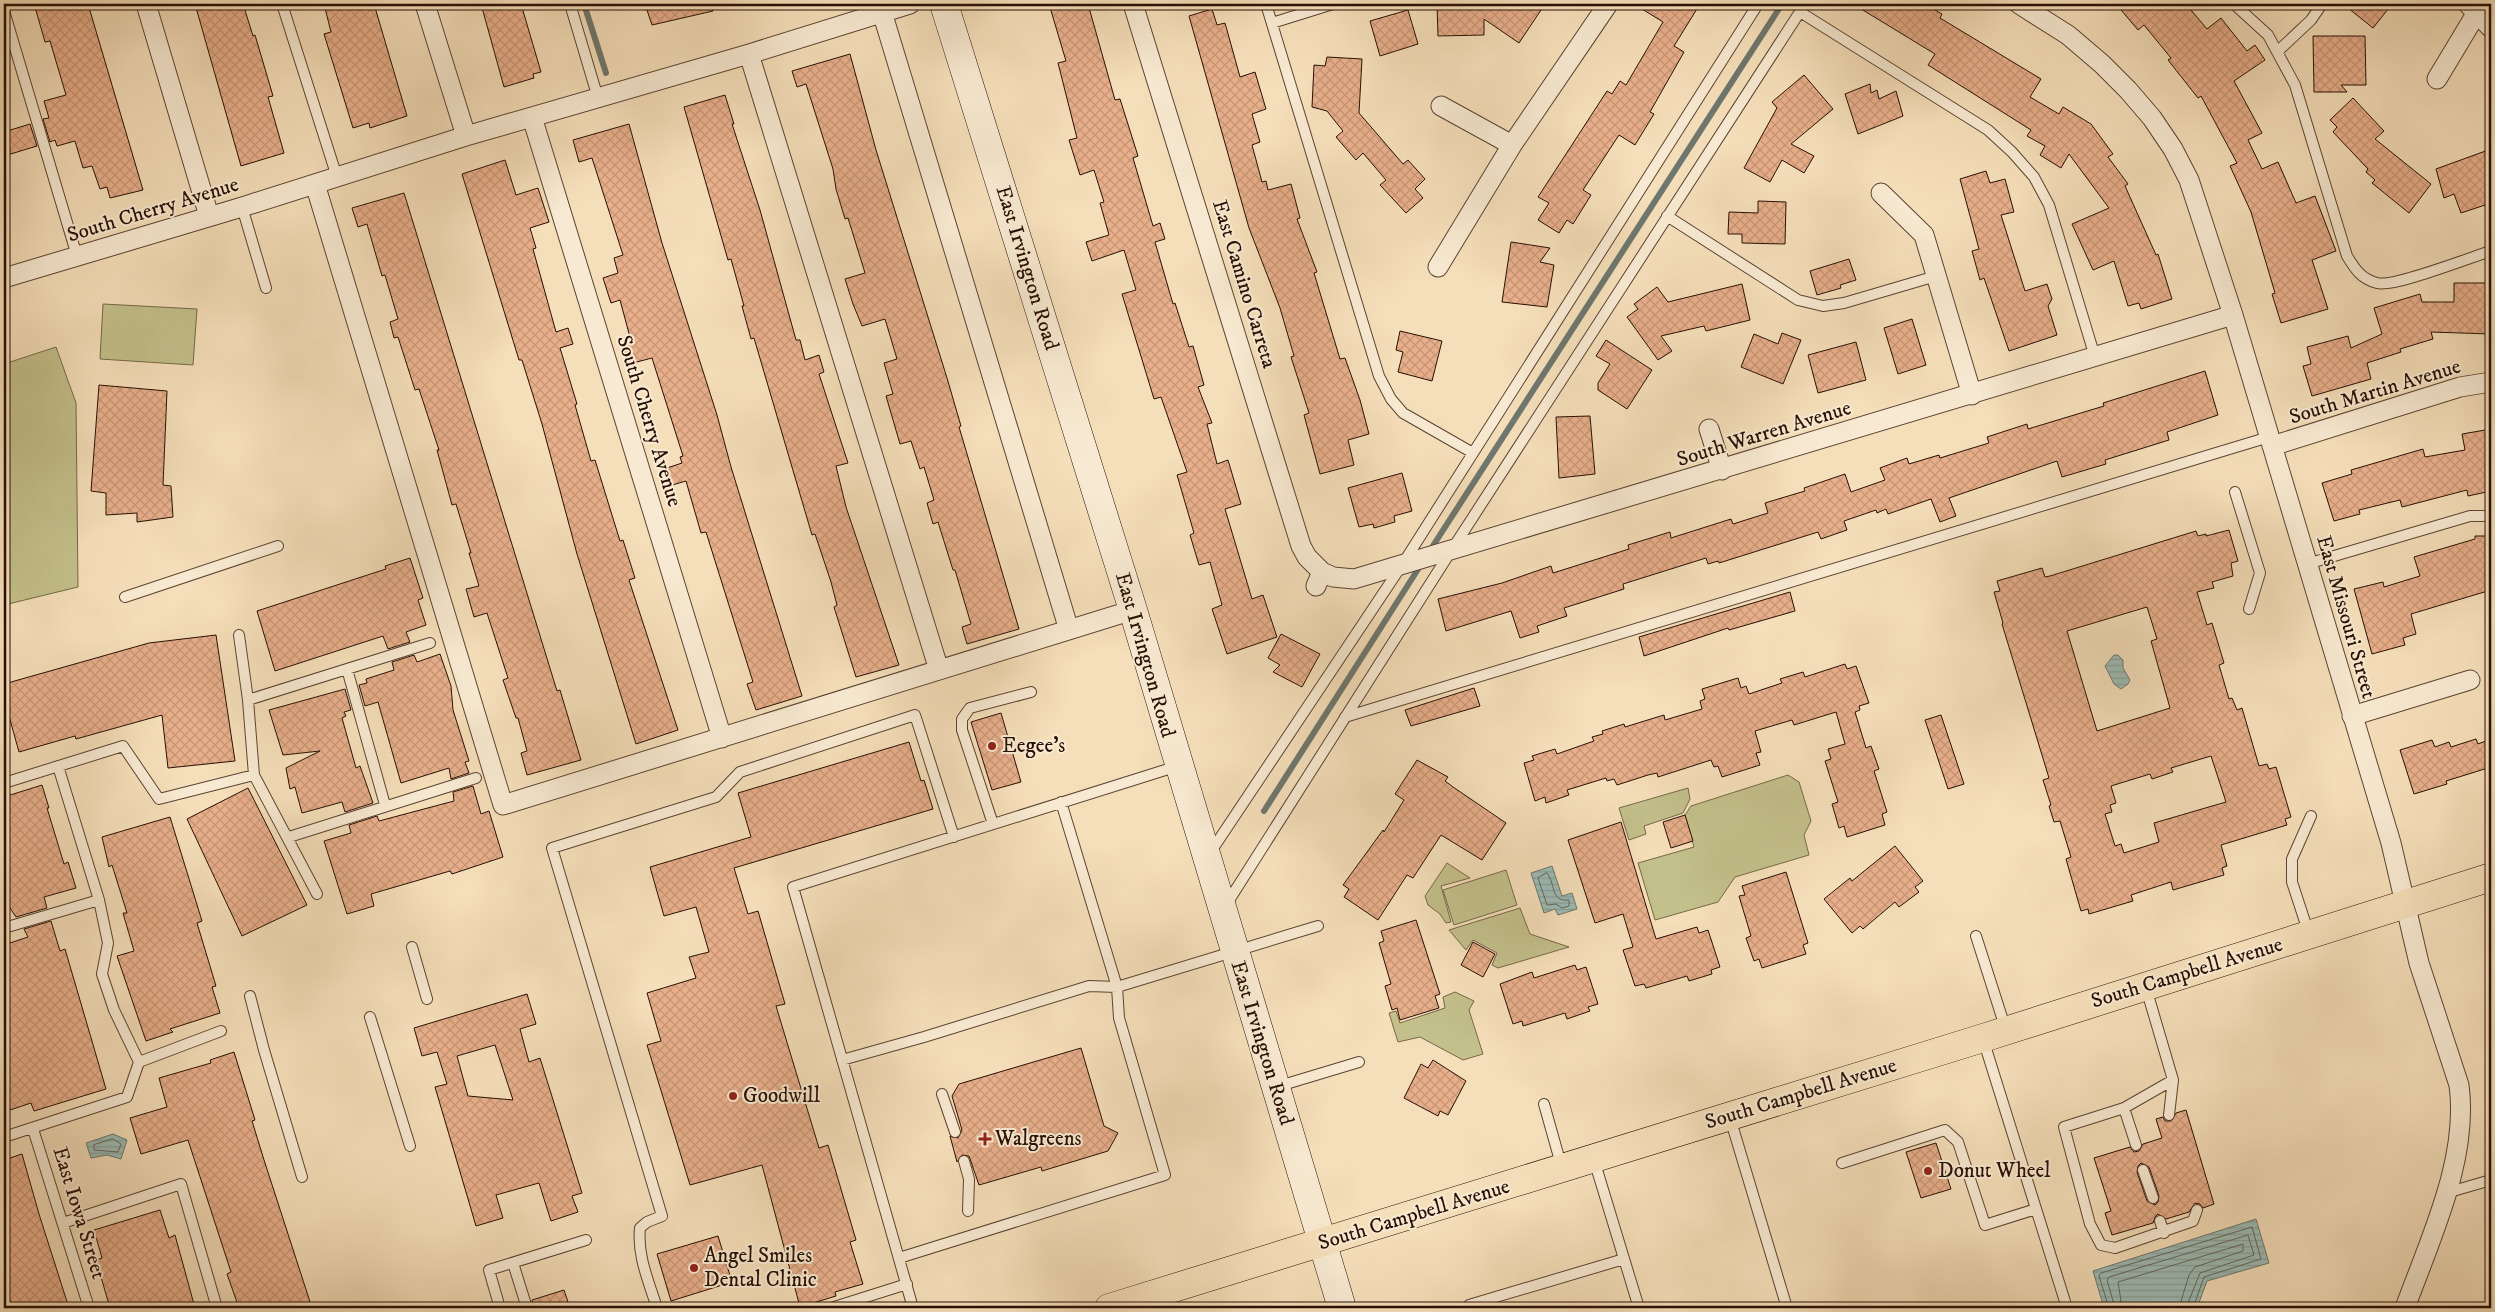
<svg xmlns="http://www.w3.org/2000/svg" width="2495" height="1312" font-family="'IM FELL DW Pica',serif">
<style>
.green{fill:#c3c08b;stroke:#766848}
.water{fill:url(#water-rules);stroke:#6e776f}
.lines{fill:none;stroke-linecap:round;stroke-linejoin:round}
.shore{stroke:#62665d;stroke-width:1}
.stream{stroke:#6e776f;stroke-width:6}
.building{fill:url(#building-cross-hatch);stroke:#280f04;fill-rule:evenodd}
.lane-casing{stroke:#5b4332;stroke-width:12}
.street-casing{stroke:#5b4332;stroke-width:21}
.secondary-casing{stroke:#280f04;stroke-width:29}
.primary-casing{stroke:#280f04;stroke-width:29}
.lane{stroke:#f8ead2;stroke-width:10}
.street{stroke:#f8ead2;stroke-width:19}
.secondary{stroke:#f8ead2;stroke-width:28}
.primary{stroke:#f5dfba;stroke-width:28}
.poi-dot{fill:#8f2418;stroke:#f8ead2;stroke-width:2}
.labels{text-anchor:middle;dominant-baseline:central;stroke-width:4;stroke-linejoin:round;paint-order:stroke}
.street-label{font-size:21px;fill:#280f04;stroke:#f8ead2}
.poi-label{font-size:21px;fill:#280f04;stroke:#f8ead2;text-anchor:start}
</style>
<defs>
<pattern id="water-rules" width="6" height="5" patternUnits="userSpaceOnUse" patternTransform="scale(1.25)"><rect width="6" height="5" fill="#9dbcb6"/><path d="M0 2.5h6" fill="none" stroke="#87a09b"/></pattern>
<pattern id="building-cross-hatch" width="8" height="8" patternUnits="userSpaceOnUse" patternTransform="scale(1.25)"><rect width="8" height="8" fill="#e8af8b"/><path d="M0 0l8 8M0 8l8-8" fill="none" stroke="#c79576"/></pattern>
</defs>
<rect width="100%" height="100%" fill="#f5dfba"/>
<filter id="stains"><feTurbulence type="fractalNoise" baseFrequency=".004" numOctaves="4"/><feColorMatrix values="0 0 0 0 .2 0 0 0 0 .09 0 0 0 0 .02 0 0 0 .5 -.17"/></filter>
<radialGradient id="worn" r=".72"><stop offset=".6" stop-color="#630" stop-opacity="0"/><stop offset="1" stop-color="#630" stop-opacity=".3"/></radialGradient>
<path class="green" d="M103,304L197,309L193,365L100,359Z
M56,347L76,403L78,587L4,605V364Z
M1788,775L1799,782L1811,821L1804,835L1809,855L1735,877L1718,902L1655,920L1638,863L1694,847L1685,815L1691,806Z
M1688,788L1690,799L1683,813L1644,826L1646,834L1629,840L1619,808Z
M1447,863L1470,878L1441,886L1451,922L1446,923L1440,914L1428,905L1425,896Z
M1506,870L1517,905L1454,925L1443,890Z
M1520,908L1530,934L1569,947L1498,968L1492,965L1497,953L1473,940L1466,950L1449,930Z
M1455,992L1474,1001L1469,1010L1483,1054L1463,1060L1420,1037L1398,1042L1389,1013L1396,1011L1400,1023L1445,1008L1443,997Z"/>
<path class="water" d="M2114,655H2118L2123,660V668L2130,680L2128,684L2121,689L2114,684L2105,666Z
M1552,866L1562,896L1572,893L1577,909L1558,915L1555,909L1544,913L1531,873Z
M113,1134L127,1140L121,1159L107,1155L91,1158L86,1143Z
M2256,1219L2269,1263L2207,1281L2197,1308H2104L2093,1271Z"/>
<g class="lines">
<path class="shore" d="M1547,873C1556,884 1550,902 1569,900V906L1562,908L1556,904L1547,905L1538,878Z
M113,1139L121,1144L118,1152L94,1150V1145Z
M2109,1308L2099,1276L2101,1273L2252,1227L2261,1259L2204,1277L2193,1308
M2115,1308L2107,1280L2109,1277L2248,1235L2254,1255L2200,1273L2186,1308
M2122,1308L2118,1282L2243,1244V1251L2195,1267L2189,1275L2179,1308"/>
<path class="stream" d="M584,4L606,73
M1429,552L1782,4
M1264,811L1422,563"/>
</g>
<path class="building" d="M48,4H88L143,190L110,198L107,187L100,189L92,166L83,168L75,141L57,146L55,140L50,142L43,119L49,118L44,101L66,95L50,41L45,42L35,7Z
M195,4H243L253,36L255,35L273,96L268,97L284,153L241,166Z
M324,4H374L407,116L370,128L369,123L353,128L324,34L331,32Z
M481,4H521L541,72L533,74L534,78L504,87Z
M645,4H712L713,11L652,25Z
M1049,4H1088L1115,100L1120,99L1138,156L1133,158L1153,226L1160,223L1165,239L1155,242L1173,304L1175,303L1189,347L1193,346L1204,385L1198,387L1212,423L1207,424L1217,464L1228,460L1241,504L1225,509L1252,599L1263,595L1277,637L1227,654L1212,609L1222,605L1210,562L1199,565L1190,535L1194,533L1177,475L1187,472L1161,397L1154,399L1122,294L1136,290L1124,250L1092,261L1086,242L1109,235L1100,203L1104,202L1094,170L1080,175L1069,140L1077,138L1058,63L1066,61Z
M1437,4H1545L1519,43L1484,19V35L1438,36Z
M1634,4H1700L1674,46L1684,52L1650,112L1654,114L1635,145L1619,135L1583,190L1591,195L1573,224L1567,220L1559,233L1538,220L1549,203L1538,197L1607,91L1612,94L1620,81L1626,85L1663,22Z
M1853,4H1924L1942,14L1940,18L2041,79L2030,97L2059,114L2063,107L2091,124L2113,154L2108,157L2128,184L2125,186L2156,255L2158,254L2172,299L2141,309L2139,303L2128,306L2114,261L2093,270L2072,224L2109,208L2069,154L2061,168L2040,155L2045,146L2027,136L2031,130L1928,65L1935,54Z
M2116,4H2186L2207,29L2221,18L2247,51L2255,45L2265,60L2234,81L2262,133L2248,140L2262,169L2278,162L2296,203L2315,196L2336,251L2312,260L2328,309L2281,323L2272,294L2275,293L2251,212L2230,166L2237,163L2201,96L2198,98L2168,60L2171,58L2144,25L2138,30Z
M2343,4H2392L2373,28Z
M1212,9L1217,25L1225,23L1240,77L1255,72L1266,109L1252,114L1260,142L1252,145L1262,182L1266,181L1268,190L1291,184L1300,218L1297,219L1317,272L1314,273L1340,359L1345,358L1360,400L1369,434L1348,440L1354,465L1320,474L1304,415L1309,413L1291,357L1294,356L1280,308L1249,228L1189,16Z
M1408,10L1418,44L1380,56L1370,21Z
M2313,36H2365L2366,85H2341L2347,92H2314Z
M850,54L876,150L947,378L961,426L959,427L1019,629L967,644L962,627L971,624L955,570H953L938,522L933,524L927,503L934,500L924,467L920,469L911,441L900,444L886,396L893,394L884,363L897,359L885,319L862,326L853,304L845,279L865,273L848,218L845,219L836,189L833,169L806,84L797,87L792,71Z
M1327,57L1362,59L1359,113L1403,164L1408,160L1425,179L1415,189L1423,198L1406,213L1380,185L1386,180L1363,153L1356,160L1336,137L1343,131L1327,111L1312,107L1314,65L1325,66Z
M1804,75L1833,109L1791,144L1814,156L1804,173L1782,160L1770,182L1744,168L1777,108L1772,102Z
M1870,84L1871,93L1877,90L1879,99L1896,91L1903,116L1858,134L1845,94Z
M725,95L734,124H732L760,210L796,340H800L805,360L819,355L824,372L819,374L848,463L836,466L846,507L899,665L856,677L834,607L837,605L831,582L815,534L812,535L754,338L751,339L742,306H744L731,259L728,260L684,107Z
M2353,98L2384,131L2375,139L2431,184L2409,213L2372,183L2375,180L2366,172L2368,169L2333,132L2337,127L2330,120Z
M30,124L37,146L4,156V132Z
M629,124L662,243L717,415L731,467L802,696L756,710L747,684L753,682L706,532L701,533L686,481L669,486L664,469L682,463L680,457L683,456L652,358L629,364L623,343L631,341L620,300L611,303L603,278L618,273L614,258L623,255L592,158L579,162L573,140Z
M2491,149V203L2461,213L2454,194L2444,198L2436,169Z
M505,160L516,195L538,188L549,222L530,228L536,248L533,249L556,332L568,328L573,344L560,348L577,404L575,405L591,461L595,460L620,541L623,540L635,578L629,580L678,730L636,744L577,554L542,424L522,360H519L462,174Z
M1986,171L1990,183L2005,179L2014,212L2001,215L2025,291L2047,284L2052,299L2048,306L2057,335L2009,351L1984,278L1980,280L1972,251L1979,249L1960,179Z
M404,193L557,691L560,690L581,760L527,775L521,753L527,751L518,718H516L503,680L508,678L487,613L474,617L466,589L479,586L469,553H471L456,504L452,505L437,450H439L419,389L415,390L398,337L394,338L390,322L398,319L385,275L382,276L367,224L358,227L352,208Z
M1758,201L1786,202L1785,244L1742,243V234H1728L1729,212L1758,213Z
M1511,242L1550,248L1540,262L1554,265L1547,307L1502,302Z
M1849,259L1856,280L1840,285L1841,288L1817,295L1810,271Z
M2454,283H2491L2490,334L2431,332L2433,339L2400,349L2401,352L2367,363L2371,379L2312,396L2303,366L2311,364L2307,347L2348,336L2351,348L2382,334L2374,308L2420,294L2422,302H2454Z
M1742,284L1750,320L1706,331L1704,326L1661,336L1672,351L1658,360L1627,317L1638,309L1634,304L1657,287L1668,302Z
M1912,319L1926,365L1898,374L1884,328Z
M1400,331L1442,341L1432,381L1398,372L1403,352L1396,350Z
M1782,333L1801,340L1783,384L1741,367L1754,334L1778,344Z
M1606,340L1652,370L1627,409L1598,390V383L1610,364L1596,356Z
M1856,342L1866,380L1818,393L1808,355Z
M2205,371L2218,415L2167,432L2169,440L2105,460L2106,464L2062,477L2057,461L1949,498L1956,516L1940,522L1931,499L1888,514L1886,509L1877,513L1876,510L1844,521L1847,530L1821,539L1818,532L1719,563L1718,561L1708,564L1706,558L1623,584L1624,589L1564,608L1567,616L1537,626L1539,632L1520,638L1511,611L1446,631L1438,599L1502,583L1551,566L1553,573L1629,549L1628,545L1670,532L1671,538L1731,519L1733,524L1768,513L1765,503L1805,491L1804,488L1845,474L1851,492L1885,480L1880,468L1907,458L1909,464L1939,455L1940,458L1989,443L1987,437L2027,424L2028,429L2104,406L2103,403Z
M99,385L167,391L163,485L171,486L173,517L137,522V513L106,515V493L91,491Z
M1590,416L1595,474L1559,478L1556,417Z
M2491,429V491L2468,496L2467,490L2402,507L2400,500L2359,510L2360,514L2334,521L2322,483L2352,474L2351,470L2423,449L2425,457L2465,450L2462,434Z
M1402,473L1412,511L1394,516L1395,522L1374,528L1373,524L1359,527L1348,488Z
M2229,530L2238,561L2231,563L2233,576L2212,582L2214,588L2197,592L2207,625L2212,623L2224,663L2219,665L2229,699L2232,698L2237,710L2242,708L2259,766L2267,764L2269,769L2276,767L2291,817L2285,819L2287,825L2221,845L2227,866L2222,868L2224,875L2173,890L2171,882L2131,895L2133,901L2089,914L2088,909L2081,911L2066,859L2071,857L2060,821L2054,822L2049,806L2051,805L2043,780L2049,778L2002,624L2003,623L1994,592L2000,591L1997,581L2042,568L2045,577L2050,576L2196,531L2198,536L2206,534V536ZM2147,607L2157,639L2151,641L2170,708L2097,731L2067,631ZM2211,756L2226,802L2154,823L2159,842L2124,853L2121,844L2115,846L2105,814L2112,812L2110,805L2116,803L2111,786L2150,774L2152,779L2173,772L2171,768Z
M2475,536H2491V590L2411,614L2416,634L2403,638L2405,645L2372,654L2354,589L2383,582L2384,587L2420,576L2414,557L2475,539Z
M410,558L423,598L418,600L426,625L406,632L410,642L388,649L383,636L275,671L257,611L386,569L385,566Z
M1790,592L1795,611L1729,630L1728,628L1644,656L1639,637Z
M1281,634L1320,654L1302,687L1273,672L1280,665L1268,658Z
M216,635L235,761L168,768L162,715L76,739L75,736L19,752L4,698V684L149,643Z
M440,654L451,686L453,710L469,761L465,762L469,773L451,779L449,768L401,783L378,702L365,706L359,685L367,683L366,679L394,670L392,662L414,655L417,662Z
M1845,664L1847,669L1856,666L1869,703L1859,706L1860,710L1855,712L1866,748L1871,746L1879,769L1874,771L1887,812L1882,814L1885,825L1847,837L1844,826L1839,828L1832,804L1838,802L1825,761L1831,759L1828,749L1845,744L1836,712L1794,725L1792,720L1755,731L1761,752L1756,753L1760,765L1722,777L1718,766L1714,767L1711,760L1658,777L1657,773L1648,775L1617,785L1614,779L1607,781L1606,778L1567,790L1569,795L1546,803L1545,797L1535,801L1524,763L1534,760L1532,756L1555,749L1557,754L1594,741L1592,737L1603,734L1602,731L1624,724L1625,727L1664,715L1665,720L1702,709L1700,701L1705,699L1702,689L1738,678L1741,688L1746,686L1749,694L1782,683L1780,679L1803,672L1805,677Z
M1474,688L1480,706L1411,726L1405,710Z
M345,689L351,710L344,712L346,716L342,718L356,768L360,766L373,803L345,812L342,802L302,813L295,787L290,789L286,768L320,751L283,755L269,710Z
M1001,713L1021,782L992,790L971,722Z
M1941,715L1964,784L1948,789L1925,720Z
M2476,739L2478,744L2491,739V767L2446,781L2447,784L2414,794L2400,750L2432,740L2435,747L2449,742L2451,747Z
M909,742L921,781L924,780L933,809L734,868L748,914L758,911L785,1004L776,1006L819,1148L828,1145L856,1240L850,1242L863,1284L835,1292L836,1296L800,1307L762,1165L690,1185L647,1045L661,1041L647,993L696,978L689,957L709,952L696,907L664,916L650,867L751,837L738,793Z
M1417,760L1448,777L1445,781L1453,787L1506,823L1482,860L1441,835L1413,878L1407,875L1378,920L1344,897L1349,889L1343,885L1383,830L1384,832L1404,800L1395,794Z
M42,785L49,808H47L64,864L68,862L76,888L44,897L47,908L16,917L10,908L4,910V797Z
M473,786L481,814L489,811L503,857L452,874L450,871L371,894L374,906L347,914L324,841L351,833L349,825L377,816L379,821L454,801L453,792Z
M248,788L307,905L242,936L187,819Z
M1685,815L1693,841L1671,848L1663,822Z
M170,817L202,921L197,923L216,986L212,987L220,1013L170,1029L173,1032L146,1041L117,956L134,951L123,913H127L112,865L109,867L102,837Z
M1621,822L1656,939L1697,927L1699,933L1708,930L1720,967L1711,970L1712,974L1689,981L1687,976L1646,988L1644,984L1635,986L1623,950L1633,947L1623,914L1595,923L1568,840Z
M1895,846L1923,881L1915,887L1919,892L1899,907L1895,902L1863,929L1860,926L1852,933L1824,899L1850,878L1852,881Z
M1786,872L1808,943L1803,945L1806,954L1762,968L1759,959L1754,961L1746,938L1751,936L1739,896L1745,895L1742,886Z
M1416,920L1440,994L1435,996L1439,1008L1400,1020L1397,1008L1392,1010L1385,986L1391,984L1379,943L1384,941L1381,931Z
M51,921L60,951L65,949L106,1089L34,1111L31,1103L4,1112V945L28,937L24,929Z
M1473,942L1495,954L1483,977L1461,965Z
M1575,965L1577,970L1586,967L1598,1004L1588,1007L1590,1011L1567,1019L1565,1013L1523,1026L1522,1021L1513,1024L1500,984L1532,972L1534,978Z
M527,994L536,1024L520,1029L529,1062L540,1058L582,1193L572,1196L578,1212L551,1221L539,1183L496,1195L503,1218L476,1226L435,1087L447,1084L437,1052L422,1056L414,1028ZM495,1045L513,1100L468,1096L457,1056Z
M1081,1048L1104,1126L1118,1133L1108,1151L1042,1171L1041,1167L979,1185L969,1156L962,1155L957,1162L950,1136L958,1138L962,1130L952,1096L959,1084Z
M234,1052L255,1120L252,1121L264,1160L312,1308H239L227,1274L231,1272L188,1140L141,1154L130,1118L167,1107L159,1078L211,1063L210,1060Z
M1433,1060L1466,1081L1448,1115L1440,1111L1438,1116L1404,1098L1421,1064L1428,1068Z
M2186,1110L2214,1204L2203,1208L2200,1204L2195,1203L2189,1212L2166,1219L2158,1214L2155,1217L2153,1223L2112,1235L2105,1213L2111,1211L2094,1158L2130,1147L2134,1152L2139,1151L2143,1144L2162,1138L2156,1119L2163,1117L2165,1121H2171L2176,1113ZM2141,1163L2149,1167L2159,1196L2158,1202L2155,1205L2147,1201L2137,1172L2138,1166Z
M1936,1143L1951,1189L1921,1198L1906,1152Z
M22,1154L39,1214L69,1308H4V1160Z
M160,1210L169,1238L175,1235L195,1308H110L96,1260L102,1258L94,1230Z
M718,1236L732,1282L671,1301L657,1254Z
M564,1290L570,1308H534L532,1300Z"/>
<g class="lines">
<defs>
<path id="lane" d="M282,4L337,177
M570,4L598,98
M1266,4L1379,376L1391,399L1403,413L1473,453
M2234,4L2268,35L2295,85L2347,256C2355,269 2361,279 2377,283C2393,288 2471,257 2491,251
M4,11L77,256
M1800,12L1988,130L2012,152L2034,177L2049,205L2095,357
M1272,23L1333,4
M2277,52L2311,20L2322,4
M242,207L266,288
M1667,216L1798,300L1823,306L1844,303L1936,276
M2235,492L2260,573L2249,609
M2307,564L2470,516H2491
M125,597L278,546
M239,635L248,700L254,775L317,894
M347,669L385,805
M248,700L430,643
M1345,717L2269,437
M58,766L99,900L108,943L102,974L114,1010L139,1062
M4,783L123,746L159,799L254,775
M993,824L962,730V719L970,708L1031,692
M289,837L476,778
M1210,853L1402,565L1758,4
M1226,905L1451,551L1805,4
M4,928L99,900
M2309,934L2292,882V859L2311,816
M1976,936L2006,1030
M412,947L427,999
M2146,988L2173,1080L2169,1115
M250,996L264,1050L302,1177
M370,1017L410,1146
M1983,1039L2067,1308
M842,1060L924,1037L1089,986L1117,987L1318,926
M2173,1080L2124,1108L2064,1127L2090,1224L2101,1245L2115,1248L2193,1221L2197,1210
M1276,1087L1359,1062
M942,1094L955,1132
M1544,1104L1562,1168
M2124,1108L2136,1145
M1730,1118L1787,1308
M33,1129L89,1308
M4,1137L127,1097L139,1062L221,1031
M1594,1160L1639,1308
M964,1161L969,1179L968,1211
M1842,1163L1945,1130L1958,1142L1985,1225L2036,1209
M2143,1170L2153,1198
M2446,1193L2491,1180
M2160,1221L2164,1233
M63,1223L181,1184L217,1308
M899,1258L1165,1175L1119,1018L1117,987L1061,802
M513,1263L527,1308
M500,1308L489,1270L586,1240
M657,1308C649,1282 637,1256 640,1228L647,1222L662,1216L552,848L716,797L740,772L915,715L954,837
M831,1308L907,1284
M913,1308L793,887L1178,766
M1467,1308L1469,1305L1624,1259"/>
<path id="street" d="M146,4L209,216
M425,4L466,136
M1133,4L1301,546L1307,557L1322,572
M2019,4L2068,35L2102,64L2128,90L2152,118L2173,149L2189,180L2233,315L2391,843L2419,963L2459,1085C2469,1159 2430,1239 2405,1308
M2469,5L2491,28
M882,12L1069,630
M749,54L939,670
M2437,79L2482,4
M1441,106L1512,145
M532,117L722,738
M315,184L503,805L1133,610
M1881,193L1924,235L1972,395
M1438,267L1512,145L1608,4
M4,278L242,207L466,136L749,54L910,4
M1709,429L1722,470
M2272,446L2460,387L2491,382
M1316,586L1322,572L1333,577L1354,579L2233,315
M2352,716L2470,680"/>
<path id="secondary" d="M944,4L1133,610L1342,1308"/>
<path id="primary" d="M1109,1308L1983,1038L2491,877"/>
</defs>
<use href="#lane" class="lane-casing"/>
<use href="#street" class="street-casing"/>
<use href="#secondary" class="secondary-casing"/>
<use href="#primary" class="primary-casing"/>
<use href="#lane" class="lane"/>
<use href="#street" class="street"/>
<use href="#secondary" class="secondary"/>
<use href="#primary" class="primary"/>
</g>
<g class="poi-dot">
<circle cx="992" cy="746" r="5"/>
<circle cx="733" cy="1096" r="5"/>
<path d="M982.5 1131.5h5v5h5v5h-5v5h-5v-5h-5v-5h5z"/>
<circle cx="1928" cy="1171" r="5"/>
<circle cx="694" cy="1268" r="5"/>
</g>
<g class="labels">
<g class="street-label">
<text transform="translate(153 210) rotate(-17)">South Cherry Avenue</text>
<text transform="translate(1027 268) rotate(73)">East Irvington Road</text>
<text transform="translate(1244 284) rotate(73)">East Camino Carreta</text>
<text transform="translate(2375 392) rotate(-17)">South Martin Avenue</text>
<text transform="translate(649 421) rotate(73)">South Cherry Avenue</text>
<text transform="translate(1764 434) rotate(-17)">South Warren Avenue</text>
<text transform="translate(2346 617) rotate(74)">East Missouri Street</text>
<text transform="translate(1145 655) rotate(74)">East Irvington Road</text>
<text transform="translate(2187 973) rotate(-17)">South Campbell Avenue</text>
<text transform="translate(1262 1043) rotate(73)">East Irvington Road</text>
<text transform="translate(1801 1094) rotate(-17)">South Campbell Avenue</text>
<text transform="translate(79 1213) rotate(73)">East Iowa Street</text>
<text transform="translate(1414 1215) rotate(-17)">South Campbell Avenue</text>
</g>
<g class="poi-label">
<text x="1002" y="746">Eegee's</text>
<text x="743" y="1096">Goodwill</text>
<text x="995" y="1139">Walgreens</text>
<text x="1938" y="1171">Donut Wheel</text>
<text x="704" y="1256">Angel Smiles<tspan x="704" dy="24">Dental Clinic</tspan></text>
</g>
</g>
<rect width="2495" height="1312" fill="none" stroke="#f5dfba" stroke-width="20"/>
<rect x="5" y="5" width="2485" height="1302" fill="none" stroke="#280f04" stroke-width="2.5"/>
<rect x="10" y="10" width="2475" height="1292" fill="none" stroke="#280f04"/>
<rect width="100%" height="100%" filter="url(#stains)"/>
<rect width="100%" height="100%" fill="url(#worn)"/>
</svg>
